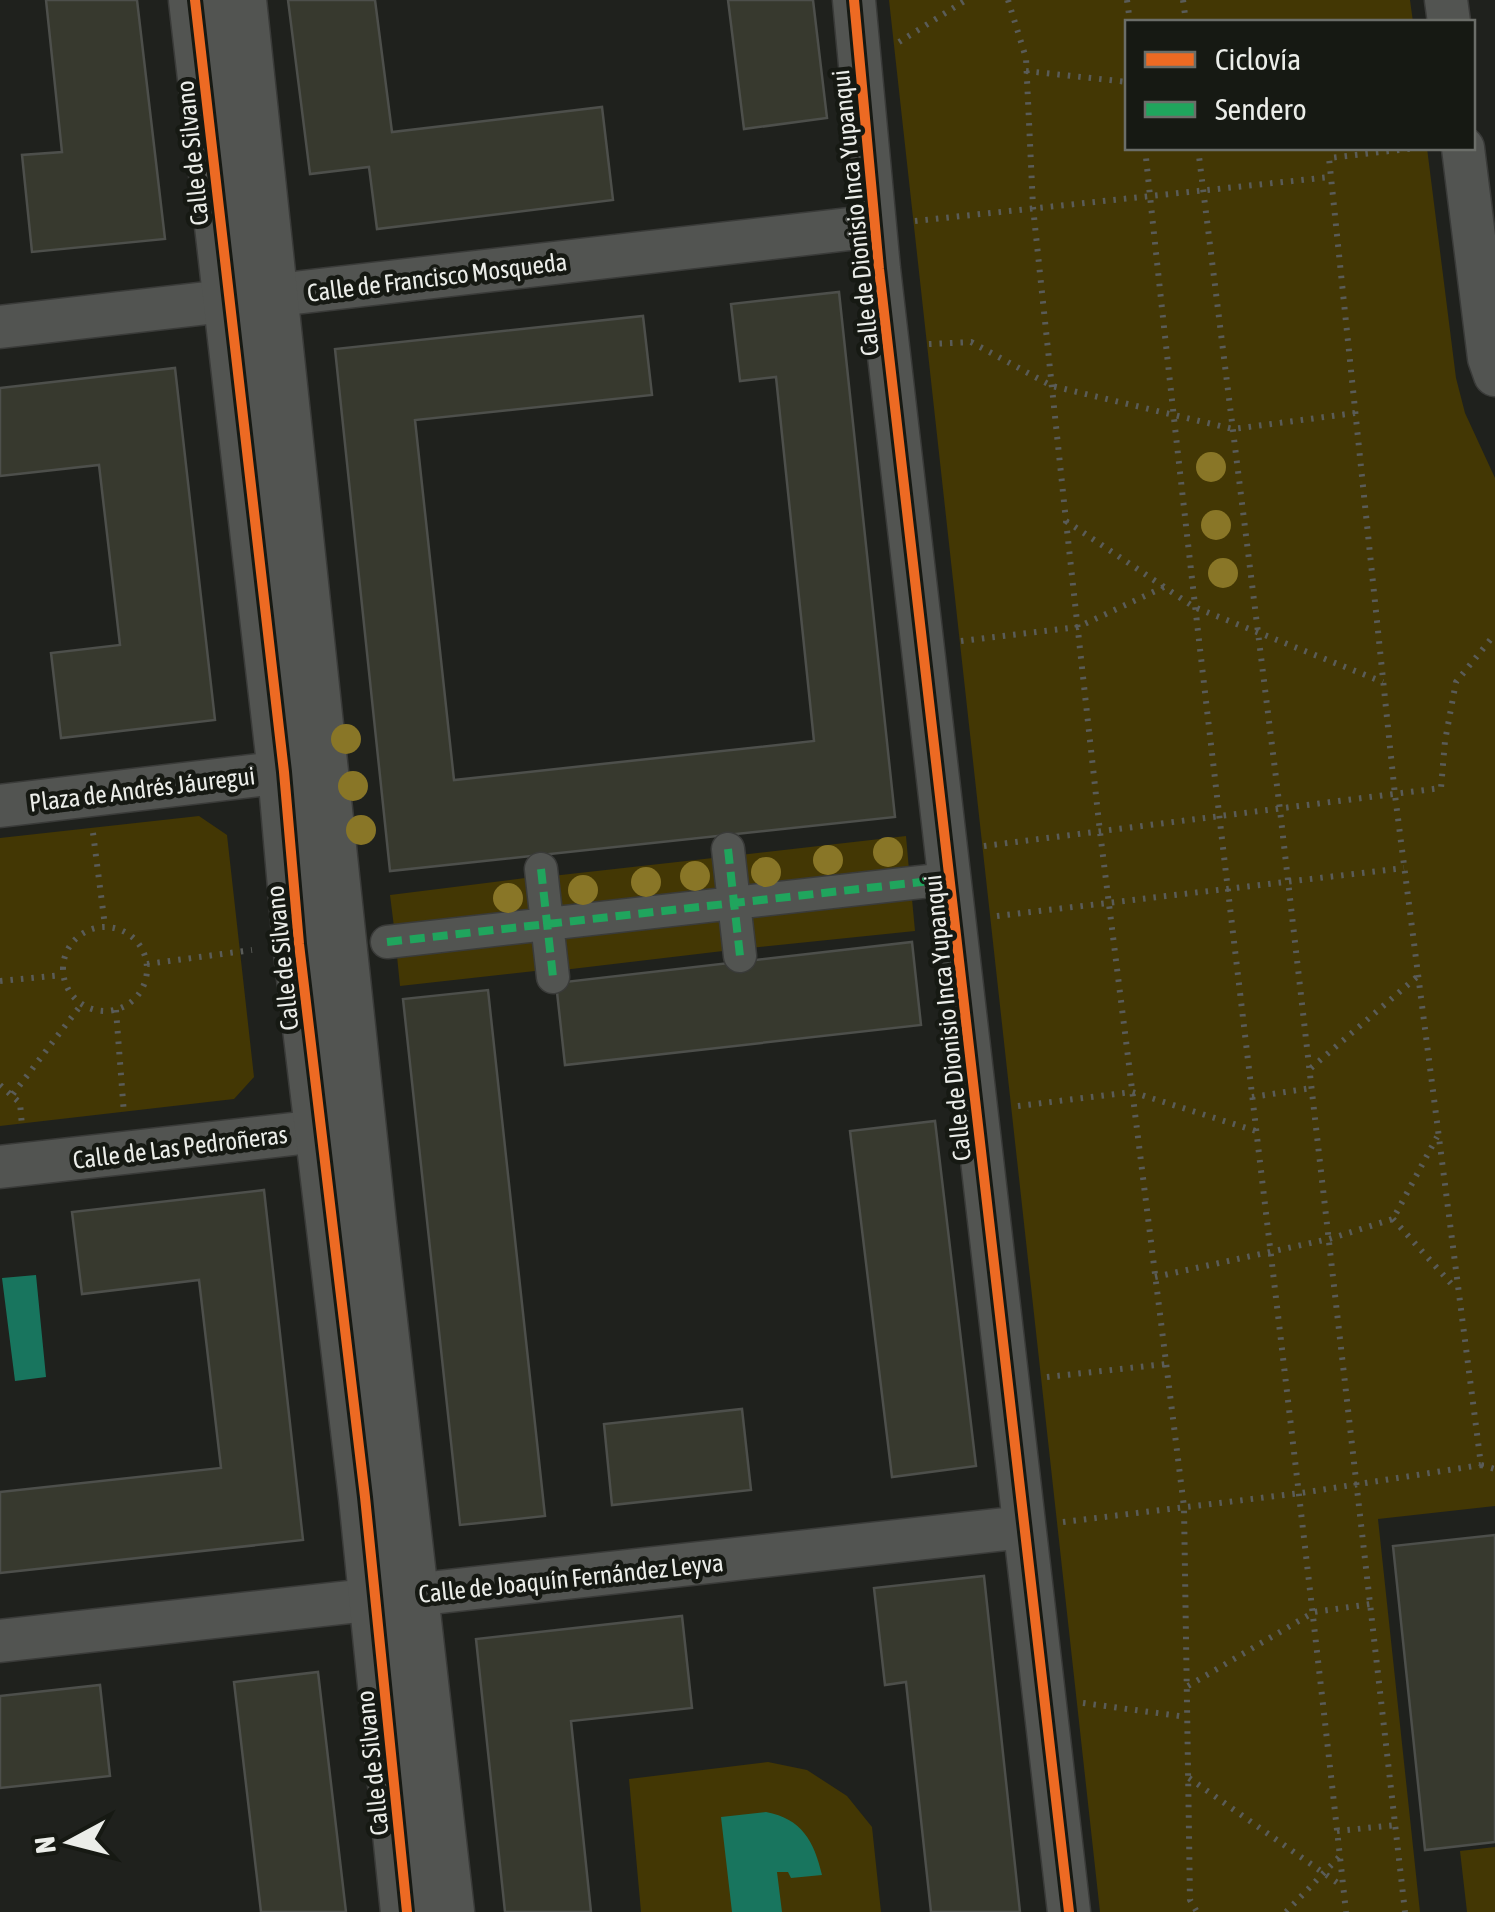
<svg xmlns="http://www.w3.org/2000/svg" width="1495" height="1912" font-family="'Asap Condensed',sans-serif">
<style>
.green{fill:#433704}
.water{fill:#18755e}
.building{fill:#37392e;stroke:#4d4f4b;stroke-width:2.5}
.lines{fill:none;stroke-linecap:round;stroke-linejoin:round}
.pedestrian-casing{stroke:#3a3b39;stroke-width:35}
.minor-casing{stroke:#3a3b39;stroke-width:45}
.tertiary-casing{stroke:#3a3b39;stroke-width:55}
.path{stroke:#5a5c58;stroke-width:6;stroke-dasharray:2.5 8;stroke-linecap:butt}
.pedestrian{stroke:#525451;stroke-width:32}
.minor{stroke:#525451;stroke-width:42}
.tertiary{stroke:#525451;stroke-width:52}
.quiet{stroke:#20a55d;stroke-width:8;stroke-dasharray:15 8;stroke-linecap:butt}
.cycleway-casing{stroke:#161913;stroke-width:16}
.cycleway{stroke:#ed6a23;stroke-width:10}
.tree{fill:#897627}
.labels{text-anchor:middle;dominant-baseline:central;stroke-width:9;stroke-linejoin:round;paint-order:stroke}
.street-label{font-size:25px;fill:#ebede9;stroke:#161913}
</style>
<rect width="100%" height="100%" fill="#1f211d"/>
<path class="green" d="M889,0H1410L1413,22H1128V148H1427L1456,378L1465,413L1495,478V1506L1378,1519L1420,1912H1100Z
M199,816L227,835L254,1077L234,1099L0,1126V838Z
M906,836L909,870L744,889L740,855Z
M713,858L717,891L556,910L552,876Z
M533,877L537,910L394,927L390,895Z
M912,899L915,931L750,948L747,917Z
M720,921L723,951L563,970L560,939Z
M540,941L544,970L400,986L397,956Z
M768,1762L807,1770L847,1796L872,1827L881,1912H641L629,1779Z
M1495,1847V1912H1467L1460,1851Z"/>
<path class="water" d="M36,1275L46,1377L15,1381L2,1278Z
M766,1812C802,1819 814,1841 822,1875L791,1878L788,1872H777L782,1912H732L721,1817Z"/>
<path class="building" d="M46,0H137L165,239L32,252L22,155L62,152Z
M288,0H375L392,132L602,107L613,200L377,229L369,167L310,174Z
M728,0H813L827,118L744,129Z
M839,292L895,817L390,871L335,349L643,316L652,395L415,420L454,780L814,741L776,377L740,381L731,304Z
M175,368L215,720L61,738L51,653L120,645L99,465L0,476V388Z
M912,942L921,1025L565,1065L556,983Z
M488,990L545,1516L460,1525L403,999Z
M935,1121L976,1466L892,1477L850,1131Z
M264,1190L303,1540L0,1573V1492L221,1468L199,1280L82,1294L72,1212Z
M742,1409L751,1490L612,1505L604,1424Z
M1495,1535V1842L1425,1850L1393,1546Z
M984,1576L1020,1912H931L906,1682L885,1685L874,1588Z
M682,1616L692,1708L571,1721L591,1912H505L476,1639Z
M318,1672L346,1912H261L234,1682Z
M100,1685L110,1776L0,1788V1696Z"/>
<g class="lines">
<defs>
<path id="pedestrian" d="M728,849L740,956
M541,869L553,977
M387,942L930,881"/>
<path id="minor" d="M854,0L879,269L1069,1912
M1446,0L1449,22
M1463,148L1489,358L1495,375
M0,327L875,226
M0,806L284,772
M0,1167L354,1127
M0,1641L1023,1527"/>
<path id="tertiary" d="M195,0L284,772L299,944L365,1497L407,1912
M240,0L370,1224L448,1912"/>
</defs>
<use href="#pedestrian" class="pedestrian-casing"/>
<use href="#minor" class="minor-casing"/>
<use href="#tertiary" class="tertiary-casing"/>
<path class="path" d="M1008,0L1026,58L1033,207L1066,521L1100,832L1184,1507L1190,1900L1197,1912
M1127,0L1130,22
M1183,0L1186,22
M899,42L966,0
M1026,71L1128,82
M1145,148C1206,736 1282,1323 1346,1912
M1198,148L1280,810L1405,1912
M915,221L1330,177
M929,344L971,342L1052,386L1233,429L1355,413
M1066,521L1194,607L1383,682
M961,641L1078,627L1164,587
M93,833L105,926
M984,846L1441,788L1445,741L1456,682L1495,634
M997,916L1404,868
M63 969a42 42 0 1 1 84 0a42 42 0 1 1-84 0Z
M147,964L252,950
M0,981L62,975
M116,1010L124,1114
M1311,1068L1418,976
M0,1085L20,1103L22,1126
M13,1094L81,1005
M1252,1097L1312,1088
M1018,1106L1132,1092L1256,1131
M1393,1219L1456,1289
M1155,1277L1329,1239L1393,1219L1437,1137
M1047,1377L1166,1364
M1481,1465L1495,1469
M1063,1522L1301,1493L1481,1465L1395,795L1329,158L1416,148
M1188,1686L1314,1612L1371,1604
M1083,1703L1187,1717
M1189,1778L1342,1886
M1337,1831L1396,1825
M1286,1912L1340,1856"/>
<use href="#pedestrian" class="pedestrian"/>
<use href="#minor" class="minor"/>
<use href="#tertiary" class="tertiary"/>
<path class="quiet" d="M728,849L740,956
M541,869L553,977
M387,942L930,881"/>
<defs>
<path id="cycleway" d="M195,0L284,772L299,944L365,1497L407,1912
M854,0L879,269L1069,1912"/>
</defs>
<use href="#cycleway" class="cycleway-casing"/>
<use href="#cycleway" class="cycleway"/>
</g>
<g class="tree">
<circle cx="1211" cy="467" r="15"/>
<circle cx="1216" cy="525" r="15"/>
<circle cx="1223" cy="573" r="15"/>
<circle cx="346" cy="739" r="15"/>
<circle cx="353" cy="786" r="15"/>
<circle cx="361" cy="830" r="15"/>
<circle cx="888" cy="852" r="15"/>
<circle cx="828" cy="860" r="15"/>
<circle cx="766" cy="872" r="15"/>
<circle cx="695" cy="876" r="15"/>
<circle cx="646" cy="882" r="15"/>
<circle cx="583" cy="890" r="15"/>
<circle cx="508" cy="898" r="15"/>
</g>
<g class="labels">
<g class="street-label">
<text transform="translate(192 153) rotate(-96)">Calle de Silvano</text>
<text transform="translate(855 213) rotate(-96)">Calle de Dionisio Inca Yupanqui</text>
<text transform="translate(437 277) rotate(-7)">Calle de Francisco Mosqueda</text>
<text transform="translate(142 789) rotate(-7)">Plaza de Andrés Jáuregui</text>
<text transform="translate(282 958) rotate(-96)">Calle de Silvano</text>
<text transform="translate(947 1018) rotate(-96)">Calle de Dionisio Inca Yupanqui</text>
<text transform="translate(180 1147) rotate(-7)">Calle de Las Pedroñeras</text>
<text transform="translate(571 1578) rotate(-6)">Calle de Joaquín Fernández Leyva</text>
<text transform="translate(372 1763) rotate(-96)">Calle de Silvano</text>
</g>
</g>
<rect x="1125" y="20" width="350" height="130" fill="#161913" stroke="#6b6e69" stroke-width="2.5"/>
<rect x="1145" y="52" width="50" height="15" fill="#ed6a23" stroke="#6b6e69" stroke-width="2.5"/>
<text x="1215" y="70" font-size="30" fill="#ebede9">Ciclovía</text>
<rect x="1145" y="102" width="50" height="15" fill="#20a55d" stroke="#6b6e69" stroke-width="2.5"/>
<text x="1215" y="120" font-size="30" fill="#ebede9">Sendero</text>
<g transform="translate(70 1842) rotate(263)" stroke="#161913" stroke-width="8" paint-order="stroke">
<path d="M0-8L18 38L0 25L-18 38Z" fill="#ebede9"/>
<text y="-15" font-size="28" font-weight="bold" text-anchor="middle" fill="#ebede9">N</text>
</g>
</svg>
